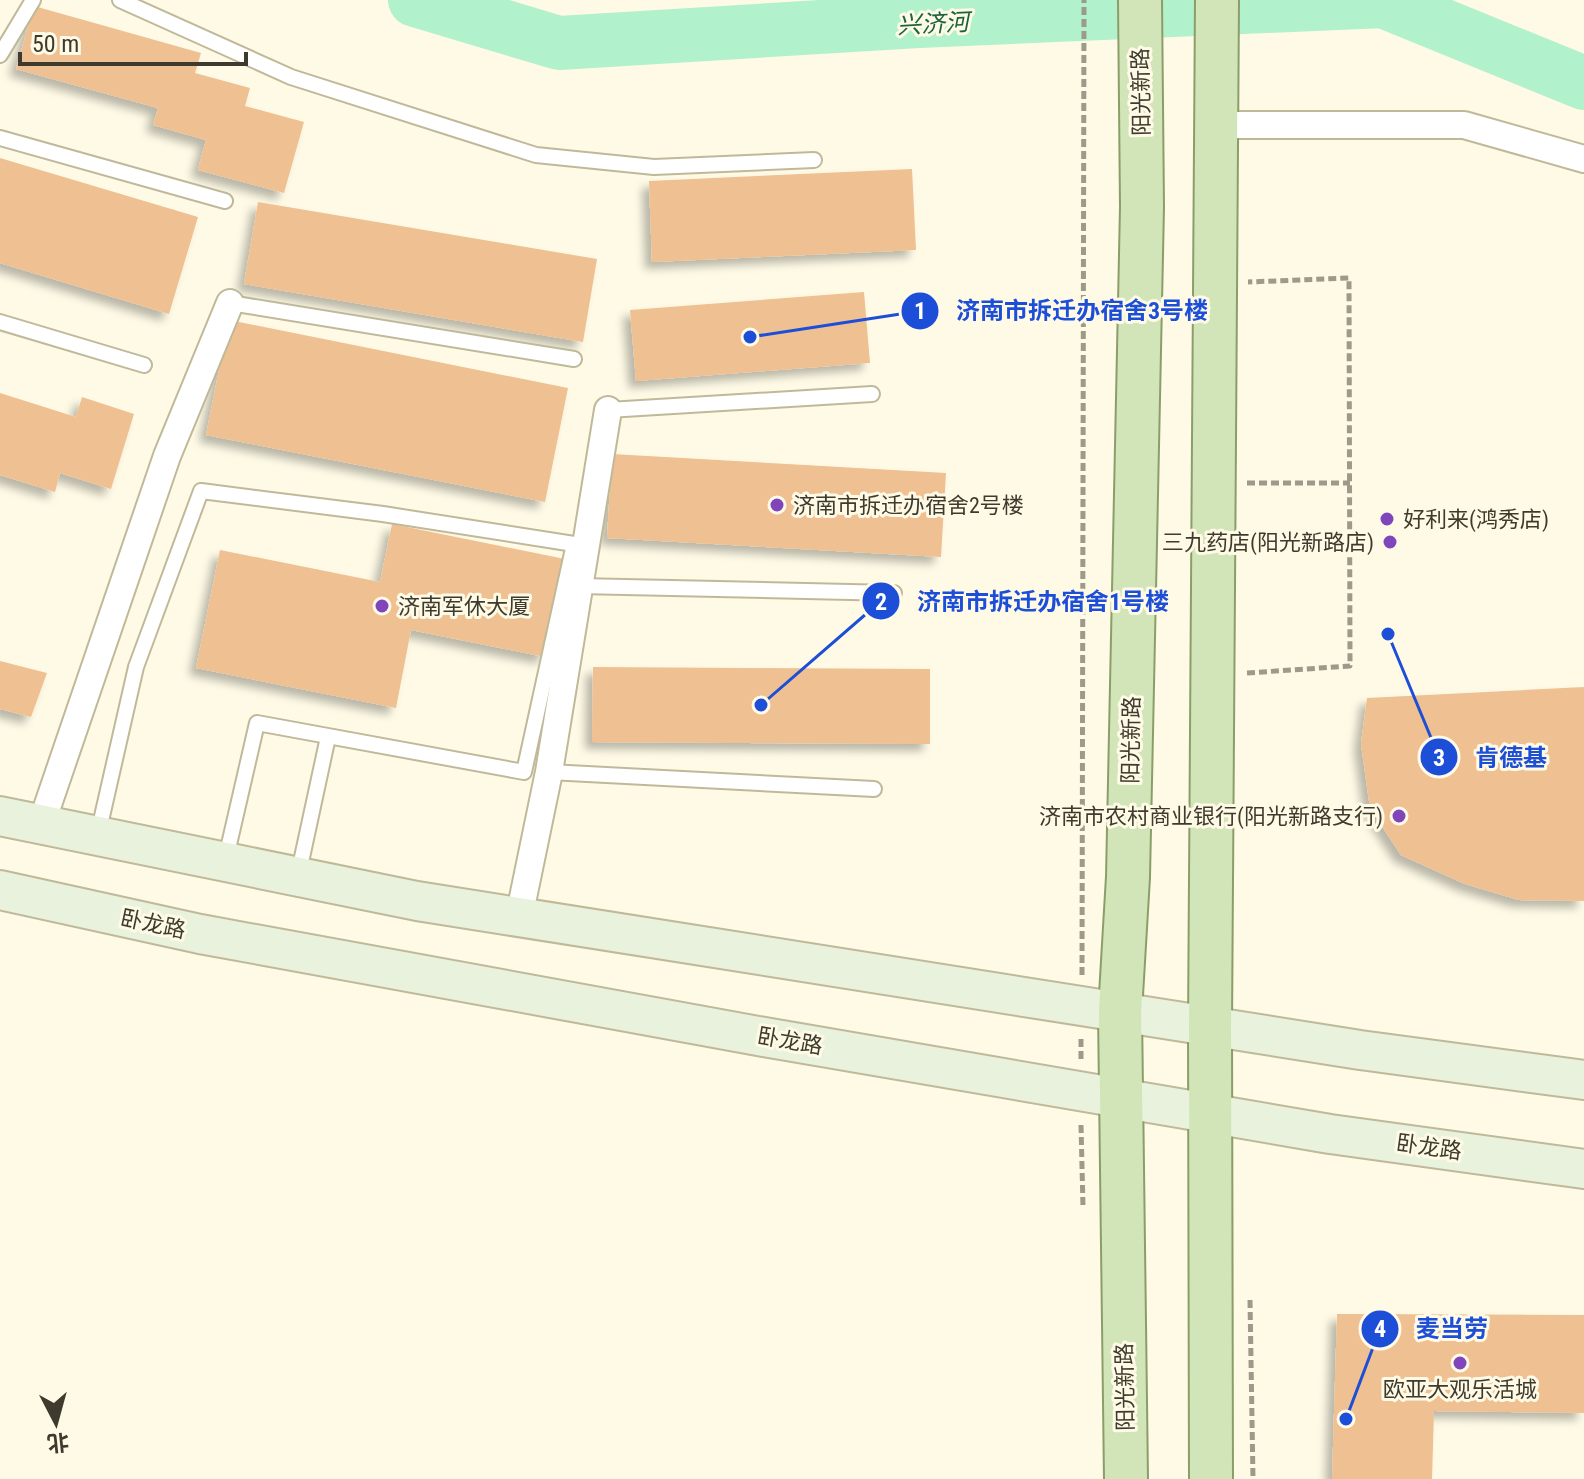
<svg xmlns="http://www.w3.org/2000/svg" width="1584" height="1479" font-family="'Roboto Condensed','Noto Sans SC',sans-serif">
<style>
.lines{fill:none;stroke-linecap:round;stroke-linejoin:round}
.river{stroke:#b1f1cb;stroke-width:54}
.building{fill:#efc091;filter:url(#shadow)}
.lane-casing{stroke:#c0b999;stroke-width:18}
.street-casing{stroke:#c0b999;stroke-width:30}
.secondary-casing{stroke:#c0b999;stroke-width:42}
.primary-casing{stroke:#8b9e6a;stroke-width:46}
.path{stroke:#9d9a89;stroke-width:5;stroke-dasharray:8 4;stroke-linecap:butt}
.lane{stroke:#fff;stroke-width:14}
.street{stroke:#fff;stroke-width:26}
.secondary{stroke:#e8f2dc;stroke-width:38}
.primary{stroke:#d2e5b9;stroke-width:42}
.poi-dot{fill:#8145bb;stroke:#fefae6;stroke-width:3}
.labels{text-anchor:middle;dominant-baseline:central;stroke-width:6;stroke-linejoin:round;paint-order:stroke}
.street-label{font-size:22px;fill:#3e3b2e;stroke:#fefae6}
.poi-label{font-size:22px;fill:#3e3b2e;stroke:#fefae6;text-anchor:start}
.water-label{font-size:24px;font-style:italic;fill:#1a623f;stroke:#fefae6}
.leader{fill:none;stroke:#1d4ed8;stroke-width:3}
.callout-dot{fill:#1d4ed8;stroke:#fefae6;stroke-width:3}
.mark-label{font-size:24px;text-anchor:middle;font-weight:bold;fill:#fff}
.callout-label{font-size:24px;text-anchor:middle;font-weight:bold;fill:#1d4ed8;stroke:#fefae6;stroke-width:6;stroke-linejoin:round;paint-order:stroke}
</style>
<defs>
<filter id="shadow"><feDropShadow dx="-7" dy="7" stdDeviation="4" flood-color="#0004"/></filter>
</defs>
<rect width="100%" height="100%" fill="#fefae6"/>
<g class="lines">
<path class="river" d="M415,0L559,43L918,21L1383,1L1584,83"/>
</g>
<path class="building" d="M34,6L201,53L195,73L250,88L245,106L304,122L284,193L198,170L206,140L153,125L158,108L16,69Z
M0,158L198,217L169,314L0,263Z
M912,169L916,250L652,262L649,181Z
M258,202L597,259L583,342L244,284Z
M864,292L870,363L636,381L630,310Z
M229,320L568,388L545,502L206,435Z
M0,393L76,417L82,397L134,414L111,489L60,473L55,492L0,475Z
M612,454L946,473L941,557L607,538Z
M392,524L565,559L545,657L411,630L396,708L196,668L220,550L380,582Z
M0,661L47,673L31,717L0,709Z
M593,667L930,669V744L592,742Z
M1584,687V901L1519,900L1465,884L1401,855L1370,808L1361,744L1367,698Z
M1337,1314L1584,1315V1413L1434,1411L1432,1479H1332Z"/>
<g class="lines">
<defs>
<path id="lane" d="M120,0L291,77L536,155L654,167L814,160
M0,55L33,0
M0,138L225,201
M230,303L574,359
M0,322L144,365
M608,410L872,394
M578,586L894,593
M549,772L874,789
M98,834L136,667L201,491L383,514L574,544L524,772L257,723L225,862
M298,876L328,737"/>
<path id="street" d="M1217,125H1464L1584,159
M41,825L167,456L230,303
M519,917L549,772L608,410"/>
<path id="secondary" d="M0,816L417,901L1360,1050L1584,1080
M0,890L200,934L764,1037L1330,1134L1584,1169"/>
<path id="primary" d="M1126,1479L1120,1012L1128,877L1142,207L1140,0
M1211,1479L1210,1027L1217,0"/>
</defs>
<use href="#lane" class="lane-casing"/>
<use href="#street" class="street-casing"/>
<use href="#secondary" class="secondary-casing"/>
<use href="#primary" class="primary-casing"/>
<path class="path" d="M1247,483H1350
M1247,673L1350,666L1349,278L1248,282
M1082,975L1084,0
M1081,1059V1037
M1081,1125L1083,1207
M1250,1300L1253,1479"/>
<use href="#lane" class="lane"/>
<use href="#street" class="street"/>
<use href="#secondary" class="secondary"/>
<use href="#primary" class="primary"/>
</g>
<g class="poi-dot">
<circle cx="777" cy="505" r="8"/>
<circle cx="1387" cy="519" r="8"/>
<circle cx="1390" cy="542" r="8"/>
<circle cx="382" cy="606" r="8"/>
<circle cx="1399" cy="816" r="8"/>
<circle cx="1460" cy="1363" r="8"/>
</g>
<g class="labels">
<g class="street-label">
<text transform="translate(1141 92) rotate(-91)">阳光新路</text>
<text transform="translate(1131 740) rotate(-89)">阳光新路</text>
<text transform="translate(153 924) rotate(12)">卧龙路</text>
<text transform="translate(790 1041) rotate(10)">卧龙路</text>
<text transform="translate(1429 1147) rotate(8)">卧龙路</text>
<text transform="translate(1125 1387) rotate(-91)">阳光新路</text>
</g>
<g class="poi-label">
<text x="793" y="505">济南市拆迁办宿舍2号楼</text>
<text x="1403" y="519">好利来(鸿秀店)</text>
<text x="1374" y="542" text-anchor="end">三九药店(阳光新路店)</text>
<text x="398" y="606">济南军休大厦</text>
<text x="1383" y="816" text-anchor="end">济南市农村商业银行(阳光新路支行)</text>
<text x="1460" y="1389" text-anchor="middle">欧亚大观乐活城</text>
</g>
<g class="water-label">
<text transform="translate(933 24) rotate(-3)">兴济河</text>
</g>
</g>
<path class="leader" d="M750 337L920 311M761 705L881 601M1388 634L1439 757M1346 1419L1380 1329"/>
<g class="callout-dot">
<circle cx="750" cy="337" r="8"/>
<circle cx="761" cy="705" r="8"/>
<circle cx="1388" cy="634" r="8"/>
<circle cx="1346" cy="1419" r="8"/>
<circle cx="920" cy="311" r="20"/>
<circle cx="881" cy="601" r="20"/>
<circle cx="1439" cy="757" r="20"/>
<circle cx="1380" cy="1329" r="20"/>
</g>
<g class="mark-label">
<text x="920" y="319">1</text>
<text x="881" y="610">2</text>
<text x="1439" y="766">3</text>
<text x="1380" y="1337">4</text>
</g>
<g class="callout-label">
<text x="1082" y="319">济南市拆迁办宿舍3号楼</text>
<text x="1043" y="610">济南市拆迁办宿舍1号楼</text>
<text x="1511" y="766">肯德基</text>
<text x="1452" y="1337">麦当劳</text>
</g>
<g transform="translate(56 1423) rotate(174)" stroke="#fefae6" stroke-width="6" paint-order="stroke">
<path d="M0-6L14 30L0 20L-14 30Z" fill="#3e3b2e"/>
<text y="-12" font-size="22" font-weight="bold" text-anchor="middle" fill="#3e3b2e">北</text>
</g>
<path d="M20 52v12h226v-12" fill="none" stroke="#3e3b2e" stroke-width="4"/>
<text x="32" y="52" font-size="24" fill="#3e3b2e" stroke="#fefae6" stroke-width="6" paint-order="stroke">50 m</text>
</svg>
